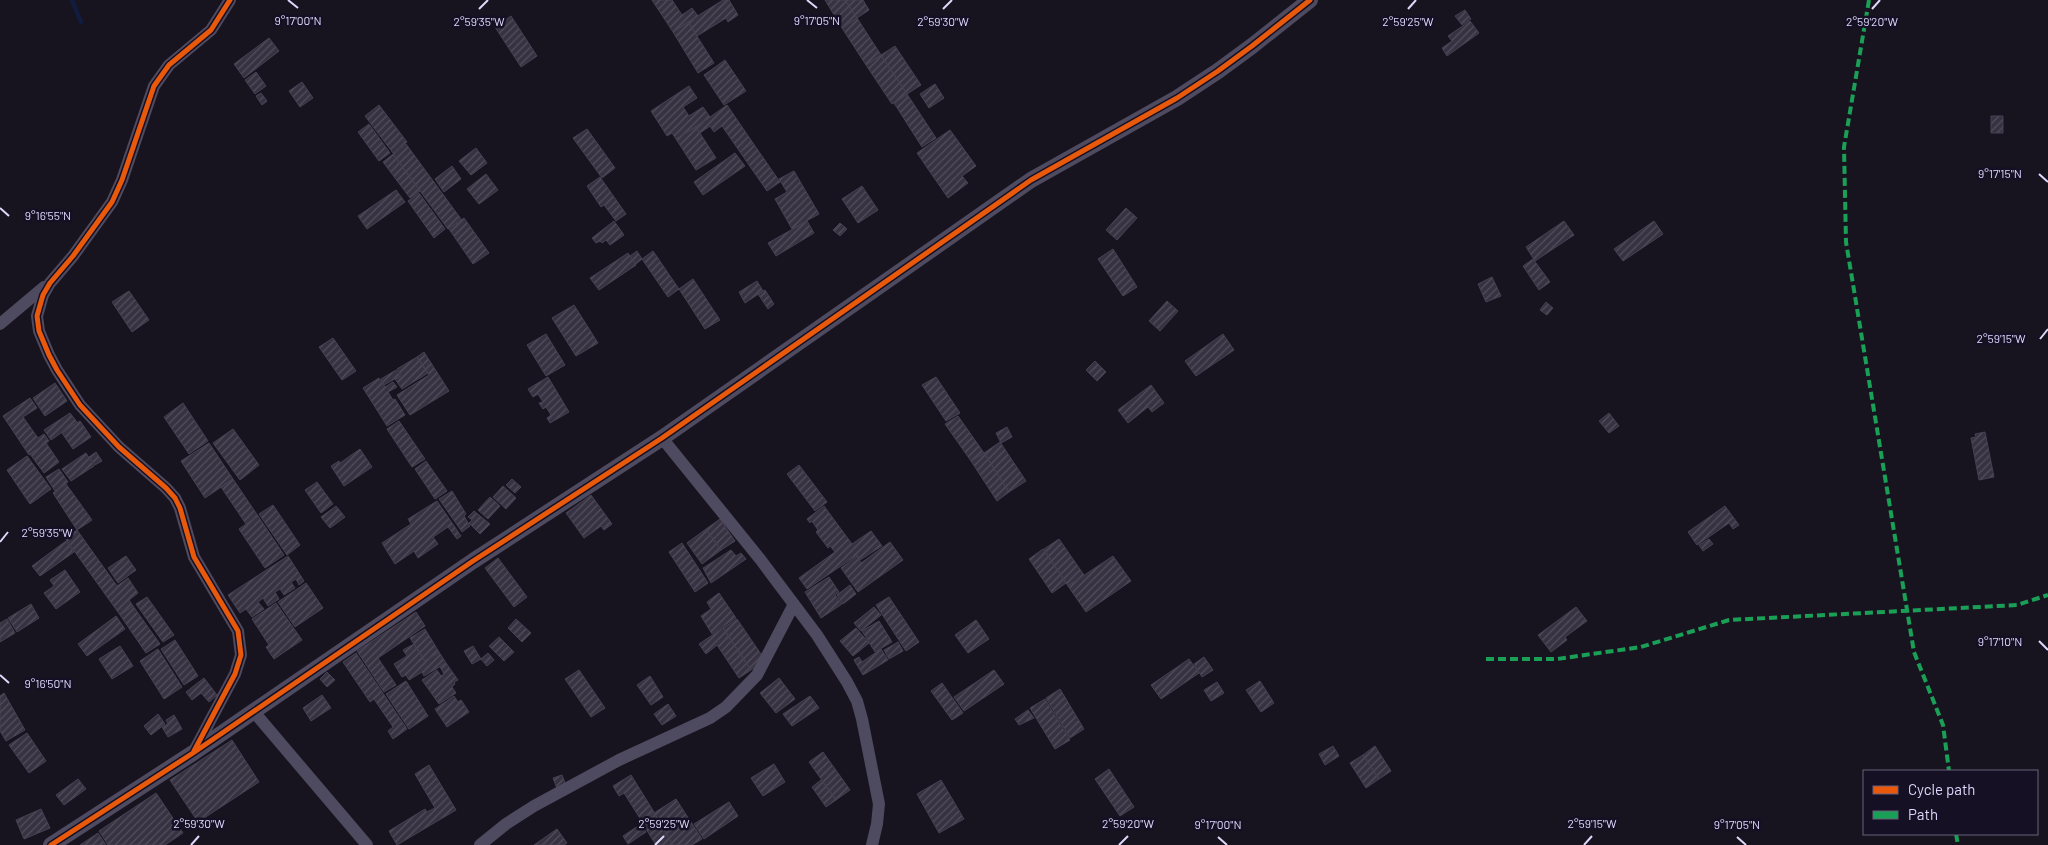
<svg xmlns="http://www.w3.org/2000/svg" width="2048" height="845" font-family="Barlow,sans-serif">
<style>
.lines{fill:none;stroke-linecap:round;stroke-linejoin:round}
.stream{stroke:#111c40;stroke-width:4.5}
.building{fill:url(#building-hatch);stroke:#464052}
.minor{stroke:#4e4a5f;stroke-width:12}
.tertiary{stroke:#4e4a5f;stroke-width:16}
.quiet{stroke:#1a9f57;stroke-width:4;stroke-dasharray:8 4;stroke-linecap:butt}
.cycleway-casing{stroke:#161024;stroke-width:8}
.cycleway{stroke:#e8590c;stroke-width:5}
.ticks{fill:none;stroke:#dfd7fc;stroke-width:2}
.ticks-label{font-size:12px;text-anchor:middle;fill:#dfd7fc;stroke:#161024;stroke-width:5;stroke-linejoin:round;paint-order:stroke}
</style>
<defs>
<pattern id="building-hatch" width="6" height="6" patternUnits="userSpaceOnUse" patternTransform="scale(1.25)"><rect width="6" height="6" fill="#373241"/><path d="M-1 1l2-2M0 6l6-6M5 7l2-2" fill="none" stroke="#544f5d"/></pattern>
</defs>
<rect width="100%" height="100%" fill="#18141f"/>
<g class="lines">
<path class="stream" d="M72,0L81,22"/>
</g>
<path class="building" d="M652,0H672L682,15L692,8L698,16L673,32Z
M723,0H729L738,15L728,22L726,18L697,36L688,22Z
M825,0H845L857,18L842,28Z
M845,0H863L869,10L857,18Z
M1465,10L1471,19L1462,25L1455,16Z
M511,16L537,56L521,67L495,27Z
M857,18L881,55L866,65L842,28Z
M1470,21L1479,33L1447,56L1442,48L1452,41L1448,36Z
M688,22L714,63L698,73L673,32Z
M269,38L279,51L244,78L234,64Z
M895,46L921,85L907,94L881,55Z
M881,55L907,94L892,104L866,65Z
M725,60L746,91L724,105L704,75Z
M256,72L266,86L255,94L245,80Z
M302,82L313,98L300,107L289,91Z
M935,84L944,98L929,108L920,94Z
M689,86L697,98L683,107L689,116L703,107L710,117L676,139L672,133L667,136L651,111Z
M261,93L267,101L262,105L256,96Z
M907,94L936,138L922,147L894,103Z
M379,105L407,142L393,153L365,116Z
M727,105L753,143L740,152L722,126L714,132L710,126L700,133L696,127Z
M1991,116H2003V133H1991Z
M369,124L390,153L379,161L358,132Z
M696,127L716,158L696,170L676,139Z
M587,129L615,168L602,178L573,138Z
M950,130L976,166L962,176L968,183L948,198L917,153Z
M753,143L780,182L767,191L740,152Z
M406,144L461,219L448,229L393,154Z
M476,148L487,163L471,175L459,161Z
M735,153L745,166L703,195L694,182Z
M393,154L420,191L410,198L383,162Z
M452,166L461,179L444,192L435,179Z
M794,171L819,214L792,229L775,199L787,192L779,179Z
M486,174L498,190L479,204L467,189Z
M600,177L626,214L616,221L604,205L601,207L587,186Z
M862,186L878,210L858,223L842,199Z
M396,190L405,202L367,229L358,216Z
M419,193L445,229L434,238L408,201Z
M1126,208L1137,218L1117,240L1106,230Z
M464,218L489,253L473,264L449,229Z
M614,221L624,235L610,245L606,240L602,243L600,241L596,243L592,238Z
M807,221L814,233L776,256L768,243Z
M1564,221L1574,235L1535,261L1526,247Z
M1654,221L1663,234L1623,261L1614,249Z
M840,223L847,229L840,236L833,230Z
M1113,249L1137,287L1123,296L1098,259Z
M637,251L642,259L636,264L630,256Z
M653,251L679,289L668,297L642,259Z
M628,253L636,265L599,290L590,278Z
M1533,259L1550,282L1539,290L1523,266Z
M1492,277L1501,296L1486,302L1478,284Z
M693,279L720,320L705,329L679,289Z
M757,281L763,291L745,303L739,292Z
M765,290L774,304L768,309L758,294Z
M129,291L149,320L132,332L112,302Z
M1167,301L1178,311L1160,331L1149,321Z
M1546,302L1553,308L1547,315L1540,310Z
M574,305L598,343L576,356L552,318Z
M546,334L565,365L546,376L527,345Z
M1223,334L1234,350L1196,376L1185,361Z
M333,338L356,371L342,380L319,347Z
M424,352L449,391L410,415L397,395L429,375L417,357Z
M417,357L428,373L402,389L395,379L401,376L397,369Z
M1095,361L1106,372L1097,381L1086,370Z
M396,370L400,376L384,385L381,379Z
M548,377L569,412L550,423L547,418L551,415L546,407L543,409L539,403L543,402L538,394L533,397L528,389Z
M936,377L960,413L946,421L922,385Z
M379,378L385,387L393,382L397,387L388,392L393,400L395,399L405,415L387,426L363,388Z
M55,383L67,401L45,416L33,398Z
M1151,385L1164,403L1152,412L1148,407L1128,423L1118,410Z
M30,398L37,408L23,417L38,438L44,434L49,441L29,455L3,416Z
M183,403L208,441L189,454L164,417Z
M70,413L77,422L51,440L44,430Z
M1609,413L1619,426L1609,433L1599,421Z
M958,416L984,453L971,461L945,424Z
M80,421L91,437L73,449L62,433Z
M399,421L425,459L412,467L387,429Z
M1007,427L1012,437L1001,443L996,433Z
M233,429L259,465L240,480L213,443Z
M1985,432L1994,477L1979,480L1971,438L1976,437L1975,434Z
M1000,442L1026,481L1009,492L984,453Z
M46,443L59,462L44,473L30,454Z
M209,443L233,479L205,498L181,461Z
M360,449L372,467L344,486L331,466L339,461L340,463Z
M96,452L102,461L95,465L89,457Z
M86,453L94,466L71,481L62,469Z
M984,453L1009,492L997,501L971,461Z
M27,456L51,489L30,504L7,470Z
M426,461L447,491L435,499L415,469Z
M799,465L827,502L815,511L787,474Z
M59,469L68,482L55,491L46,477Z
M233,479L258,516L246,524L221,487Z
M512,479L521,487L515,493L506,485Z
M317,482L333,504L321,513L305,490Z
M66,484L92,520L77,530L53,493Z
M503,486L516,498L506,509L493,497Z
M452,491L466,514L464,516L470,526L462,532L439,499Z
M591,495L612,524L604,530L601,526L584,538L566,513Z
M490,497L500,506L488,519L478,510Z
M437,501L461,536L457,539L448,527L433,537L438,544L418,558L414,551L395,564L382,543L411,524L408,519Z
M273,505L300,545L287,555L259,514Z
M336,506L345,517L330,528L321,517Z
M824,506L852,544L871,531L882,546L860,560L857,555L807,589L799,578L835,552L830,546L828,548L816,532L818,530L812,521L810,523L807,519Z
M1725,506L1739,525L1733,529L1729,523L1697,545L1688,532Z
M474,511L490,524L480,534L469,523L472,520L468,517Z
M258,516L284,555L265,568L239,529Z
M720,519L735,541L721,550L706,529Z
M706,529L721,550L702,564L687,543Z
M77,530L117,586L128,578L138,593L129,600L133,606L120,615L65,538Z
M1059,539L1084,575L1068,586L1044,549Z
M1709,539L1713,544L1703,551L1699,545Z
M66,541L74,552L40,576L32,566Z
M890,542L903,560L858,592L841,568L857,556L861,563Z
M682,543L708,583L695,592L669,552Z
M1043,549L1066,583L1052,593L1029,559Z
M731,550L736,556L741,553L746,559L711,583L703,568Z
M126,556L136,570L118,583L108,568Z
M288,556L304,581L299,585L296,579L291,582L295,588L284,595L280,589L275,592L279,599L268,606L263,598L258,602L264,609L252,617L246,609L240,613L228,595Z
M1113,556L1131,581L1086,612L1068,586Z
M498,558L527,597L514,607L485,568Z
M65,570L80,592L56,609L44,593L54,586L50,580Z
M829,577L839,592L835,595L842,604L821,618L805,592Z
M306,583L323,608L295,627L278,602Z
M850,585L856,594L843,604L837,595Z
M719,593L736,618L712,634L701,616L711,609L707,602Z
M147,597L174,635L163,642L136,604Z
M889,597L919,642L906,651L876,605Z
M276,603L302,640L274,659L266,647L269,645L252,619Z
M31,604L39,618L17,632L8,618Z
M133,606L160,644L146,653L120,615Z
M874,607L881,615L861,631L854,623Z
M1576,607L1587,621L1565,637L1567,640L1551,652L1538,635Z
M416,612L425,626L378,658L396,685L384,692L357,651Z
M116,616L125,629L87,656L78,644Z
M7,619L15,633L0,642V623Z
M516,619L531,633L522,642L508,628Z
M737,619L765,660L751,670L723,628Z
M976,620L989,639L968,653L955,635Z
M879,621L892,642L875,652L862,631Z
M723,628L751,670L739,678L717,645L706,654L699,644Z
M856,628L869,643L853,656L840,641Z
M425,629L439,652L425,661L410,638Z
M499,637L514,652L504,661L489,646Z
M175,640L198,676L184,685L161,649Z
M898,642L903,651L889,659L884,650Z
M414,644L425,661L439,652L446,663L424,676L422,672L409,680L406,675L402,677L394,664L407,656L403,650Z
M120,646L133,666L112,679L99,659Z
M473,646L481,659L472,664L464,651Z
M158,649L182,687L164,699L140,661Z
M881,649L888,660L863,675L854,660L859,657L862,662Z
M356,653L407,729L393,739L388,731L393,727L374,699L370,702L343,662Z
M488,653L494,660L487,666L481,659Z
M1204,657L1213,670L1202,677L1194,664Z
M1189,659L1199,673L1161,699L1151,685Z
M446,663L458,680L454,682L455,684L452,687L456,693L439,704L422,680L437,670L441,676L444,674L440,667Z
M579,670L605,708L591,717L565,679Z
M994,670L1004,684L964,711L954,697Z
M327,672L335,680L327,687L320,679Z
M650,676L663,697L651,705L637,685Z
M204,678L217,695L209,702L201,693L192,700L186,692Z
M779,678L795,699L776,713L760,693Z
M406,681L428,716L409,729L386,694Z
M1260,681L1274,703L1261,712L1246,690Z
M1217,682L1224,693L1211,701L1204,690Z
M942,683L963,713L952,720L931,691Z
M1060,689L1084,729L1070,738L1046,698Z
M4,693L25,730L6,741L0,731V696Z
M322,695L331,708L311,721L303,708Z
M454,696L458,702L461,700L469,712L447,727L435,709Z
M810,696L819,708L792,726L783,714Z
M1045,699L1070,740L1055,749L1030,708Z
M668,704L676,716L662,725L654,714Z
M1028,710L1034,718L1019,725L1015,719Z
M158,714L165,724L151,735L144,726Z
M174,715L182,729L168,737L162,727L168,724L166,720Z
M27,733L46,761L29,773L9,745Z
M232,740L259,782L198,822L170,780Z
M1333,746L1339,756L1325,765L1319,754Z
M1375,746L1391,771L1379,779L1363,755Z
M823,752L850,790L836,800L809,762Z
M1363,755L1379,779L1366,788L1350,763Z
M774,764L785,782L763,796L751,778Z
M429,765L456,810L397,845L389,831L425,809L427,812L435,808L415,774Z
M1109,769L1134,807L1120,816L1095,779Z
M562,775L567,788L558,791L553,778Z
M631,775L654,812L641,820L624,793L619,796L613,786Z
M78,779L86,789L64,805L56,795Z
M821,780L836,800L826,807L812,787Z
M941,780L964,819L939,833L917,794Z
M156,793L183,833L165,845H108L99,831Z
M676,799L702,839L692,845H673L654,813Z
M729,802L738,816L704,839L694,824Z
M41,809L50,828L24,839L16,820Z
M654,813L673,845H656L641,821Z
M641,824L646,832L628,844L623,836Z
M557,829L567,843L564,845H534Z
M98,833L106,845H80Z"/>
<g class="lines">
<path class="minor" d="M0,324L44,287
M662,438L760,559L817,635L847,682L857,701L862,719L879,804L877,824L872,845
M254,712L367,845
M194,751L235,674L241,655L238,631L194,557L180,508L175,498L166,488L119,447L80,405L57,370L49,355L39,331L37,316L43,295L50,283L73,256L112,202L122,180L154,86L169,65L211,30L230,0
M480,845L506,824L534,806L619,760L710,718L726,707L757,675L794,604"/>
<path class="tertiary" d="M51,845L193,753L473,561L662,438L1031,180L1177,98L1218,71L1252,46L1310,0"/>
<path class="quiet" d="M1869,0L1844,147L1846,242L1914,652L1943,725L1949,771
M1486,659H1557L1641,647L1729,620L2017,605L2048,595
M1956,834L1958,845"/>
<defs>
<path id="cycleway" d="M194,751L235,674L241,655L238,631L194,557L180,508L175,498L166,488L119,447L80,405L57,370L49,355L39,331L37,316L43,295L50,283L73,256L112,202L122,180L154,86L169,65L211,30L230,0
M51,845L193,753L473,561L662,438L1031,180L1177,98L1218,71L1252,46L1310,0"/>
</defs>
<use href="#cycleway" class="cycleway-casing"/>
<use href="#cycleway" class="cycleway"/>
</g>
<path class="ticks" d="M288,0L298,8M807,0L817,8M479,9L488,0M943,9L952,0M1408,9L1416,0M1872,9L1880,0M2039,174L2048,182M0,208L9,216M2040,339L2048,329M0,542L8,532M2039,641L2048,650M0,675L9,683M1218,837L1227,845M1737,837L1746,845M191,845L199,836M655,845L664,836M1119,845L1128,836M1584,845L1592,836"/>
<g class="ticks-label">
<text x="298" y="25">9°17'00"N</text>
<text x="817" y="25">9°17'05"N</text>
<text x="479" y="26">2°59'35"W</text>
<text x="943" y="26">2°59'30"W</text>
<text x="1408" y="26">2°59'25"W</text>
<text x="1872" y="26">2°59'20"W</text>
<text x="2000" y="178">9°17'15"N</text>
<text x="48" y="220">9°16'55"N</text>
<text x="2001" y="343">2°59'15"W</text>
<text x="47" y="537">2°59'35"W</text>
<text x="2000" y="646">9°17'10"N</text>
<text x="48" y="688">9°16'50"N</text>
<text x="199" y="828">2°59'30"W</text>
<text x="664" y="828">2°59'25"W</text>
<text x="1128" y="828">2°59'20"W</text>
<text x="1592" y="828">2°59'15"W</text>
<text x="1218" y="829">9°17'00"N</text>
<text x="1737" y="829">9°17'05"N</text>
</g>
<rect x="1863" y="770" width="175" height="65" fill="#161024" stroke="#66607a"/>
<rect x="1873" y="786" width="25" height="8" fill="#e8590c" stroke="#66607a"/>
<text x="1908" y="795" font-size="15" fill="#dfd7fc">Cycle path</text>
<rect x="1873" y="811" width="25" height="8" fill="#1a9f57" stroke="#66607a"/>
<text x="1908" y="820" font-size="15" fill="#dfd7fc">Path</text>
</svg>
